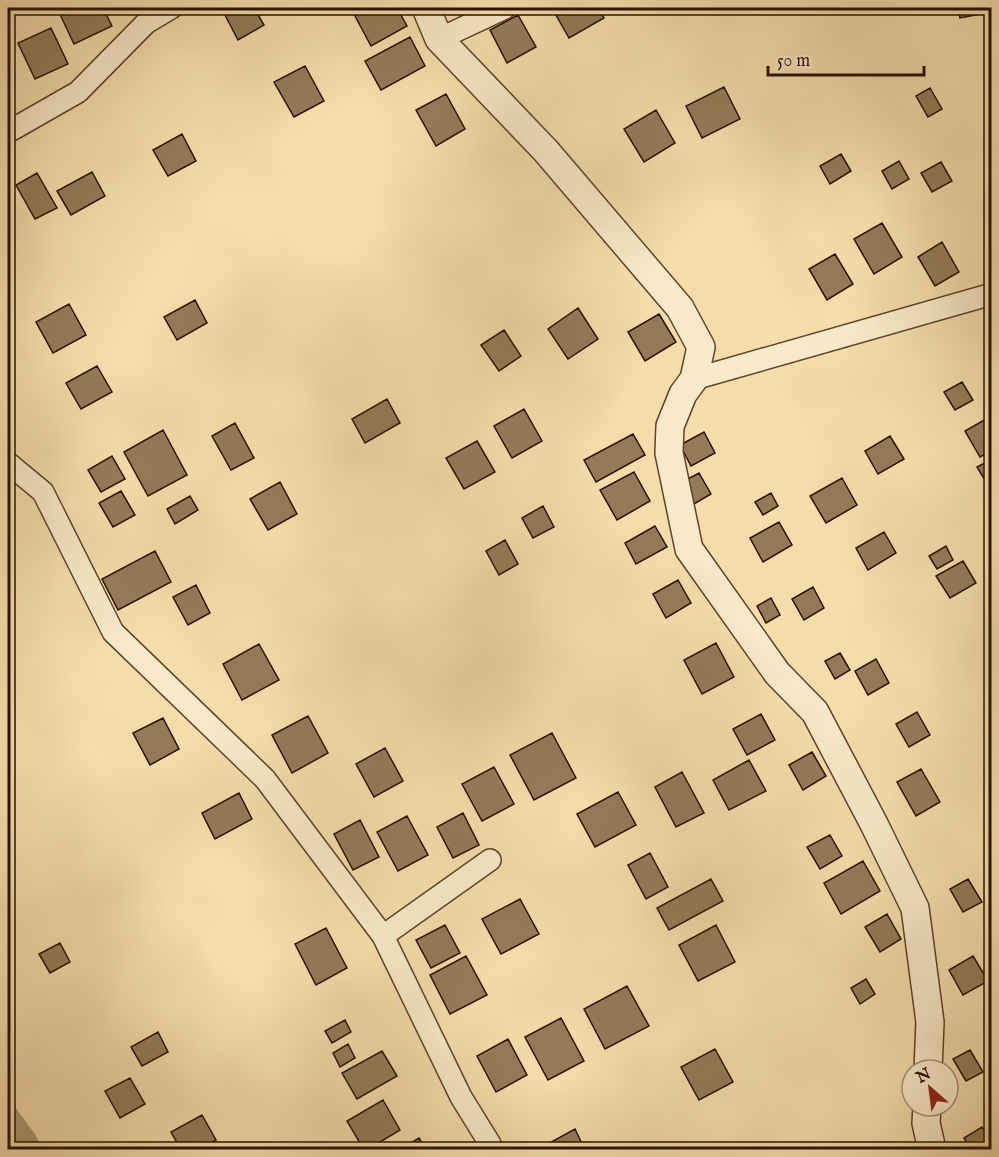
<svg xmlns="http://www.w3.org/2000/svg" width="999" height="1157" font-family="'IM FELL English',serif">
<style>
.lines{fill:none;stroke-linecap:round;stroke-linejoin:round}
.canal{stroke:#af9771;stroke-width:22}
.building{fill:#937b59;stroke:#291000;stroke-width:1.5}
.minor-casing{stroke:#5c432b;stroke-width:24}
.tertiary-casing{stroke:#5c432b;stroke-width:30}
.minor{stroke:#f8e9c8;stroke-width:21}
.tertiary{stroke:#f8e9c8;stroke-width:27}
</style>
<rect width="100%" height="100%" fill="#f4ddab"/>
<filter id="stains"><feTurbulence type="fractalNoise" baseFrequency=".00333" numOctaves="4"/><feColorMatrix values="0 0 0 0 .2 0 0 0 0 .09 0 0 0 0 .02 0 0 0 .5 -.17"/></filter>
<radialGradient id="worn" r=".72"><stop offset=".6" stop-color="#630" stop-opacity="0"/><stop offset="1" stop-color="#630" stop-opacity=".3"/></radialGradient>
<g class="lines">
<path class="canal" d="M8,1116L25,1139L31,1150"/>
</g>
<path class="building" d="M57,8H103L112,26L74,44Z
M239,8H254L264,25L238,40L225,15Z
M366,8H397L407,26L371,46L354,14Z
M465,8H478L468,13Z
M552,8H598L604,18L569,38Z
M958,8H992V12L960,18Z
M518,15L536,47L507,63L490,30Z
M51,28L68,64L35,79L18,43Z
M410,37L425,66L381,90L365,61Z
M305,66L324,101L294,117L274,82Z
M724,87L740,119L702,138L686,106Z
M930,88L942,109L928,117L916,96Z
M446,94L465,129L436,146L416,110Z
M656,110L675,143L644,162L624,129Z
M182,134L196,161L168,176L153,150Z
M841,154L851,171L830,184L820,166Z
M899,161L909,179L892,189L882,171Z
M941,162L952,181L932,192L921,173Z
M92,172L105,196L71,215L57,191Z
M37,173L57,208L35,219L16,185Z
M882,223L902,257L874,274L854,239Z
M942,242L959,272L935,286L918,257Z
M835,254L853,284L827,300L809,269Z
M195,300L207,323L177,340L164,317Z
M69,304L86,335L53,353L36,322Z
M578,308L598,339L568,359L548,329Z
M659,314L676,342L645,361L628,332Z
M504,330L521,356L499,371L481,345Z
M97,366L112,392L81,409L66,383Z
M962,382L973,400L955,410L944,392Z
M387,399L400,423L365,443L352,419Z
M524,409L542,441L512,458L494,426Z
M986,419L992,428V450L980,457L965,431Z
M235,423L254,458L231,470L212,436Z
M163,430L187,475L148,496L124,452Z
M704,432L715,453L691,466L680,445Z
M633,434L645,455L596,482L584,460Z
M890,436L904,459L878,474L865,451Z
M477,441L495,472L464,489L446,458Z
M112,456L125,479L101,492L88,470Z
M992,459V478L986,482L977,467Z
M634,472L650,501L617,520L600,490Z
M699,473L711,494L694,504L682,482Z
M842,478L857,505L826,523L810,496Z
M280,482L297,514L268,530L250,499Z
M121,491L135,515L113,527L99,503Z
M771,493L778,506L763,515L755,502Z
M190,496L198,510L175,524L167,509Z
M543,506L554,527L533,538L522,518Z
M779,522L792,545L763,562L750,538Z
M655,526L667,547L636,564L625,543Z
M884,532L896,553L868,570L856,548Z
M505,540L518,564L499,575L486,551Z
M946,546L953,560L937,569L929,556Z
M155,551L171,582L118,610L102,579Z
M963,561L976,583L950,598L936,576Z
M678,580L691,603L666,618L653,594Z
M196,585L210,613L188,625L173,597Z
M813,587L824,608L804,620L792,599Z
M771,598L780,615L766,623L757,606Z
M716,643L734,677L702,694L684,660Z
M259,644L279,680L242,700L223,664Z
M840,653L850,670L835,679L825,661Z
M876,659L889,683L868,695L855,671Z
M917,712L930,735L909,747L896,724Z
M761,714L775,740L747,755L733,729Z
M308,716L328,753L292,773L272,735Z
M163,718L179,749L150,765L133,733Z
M552,733L576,778L534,800L510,755Z
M385,748L403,781L374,797L356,764Z
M812,752L826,776L803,790L789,765Z
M749,760L766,791L729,810L713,780Z
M494,767L514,804L482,821L462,784Z
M921,769L940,802L916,816L897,782Z
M682,772L704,813L676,827L655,787Z
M618,792L636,825L595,847L577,814Z
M239,793L252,819L215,839L202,813Z
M463,813L479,845L453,858L437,827Z
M407,816L428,855L398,871L377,832Z
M360,820L379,857L353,870L334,834Z
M830,835L842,856L820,869L807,847Z
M650,853L668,887L646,899L628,865Z
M863,861L880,891L841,914L824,883Z
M711,879L723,901L669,930L657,908Z
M968,879L982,902L963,912L950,889Z
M520,899L539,934L501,954L482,919Z
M887,914L901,939L880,952L865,927Z
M445,925L460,953L431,968L416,940Z
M716,925L735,962L698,981L679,945Z
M326,928L347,968L316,985L295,944Z
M60,943L70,962L50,973L39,954Z
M466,956L487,995L450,1014L430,975Z
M973,956L988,981L963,995L949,970Z
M866,979L875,994L860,1004L851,988Z
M627,986L649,1026L605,1049L584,1009Z
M561,1018L584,1061L548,1080L525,1037Z
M345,1020L351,1032L332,1043L325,1031Z
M158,1032L168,1052L142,1066L131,1047Z
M508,1039L527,1075L496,1092L477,1056Z
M348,1044L355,1058L340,1067L333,1053Z
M715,1049L733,1082L699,1100L681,1067Z
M970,1050L983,1072L966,1081L953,1059Z
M382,1051L397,1076L357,1099L342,1073Z
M130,1078L145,1104L120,1118L105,1091Z
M383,1100L400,1130L367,1150H364L347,1121Z
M202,1115L216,1140L199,1150H181L171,1132Z
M982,1127L992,1144V1150H971L964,1138Z
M575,1129L585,1150H546L544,1146Z
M419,1138L426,1150H399Z
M143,1143L147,1150H131Z
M696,1143L699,1150H684Z"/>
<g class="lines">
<defs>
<path id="minor" d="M439,39L505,8
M8,132L78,92L146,23L171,8
M694,379L992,294
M8,463L43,492L113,632L265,779L383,936L461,1097L490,1144L491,1150
M383,936L490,860"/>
<path id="tertiary" d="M426,8L439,39L546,151L680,308L701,347L694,379L683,394L670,426L669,453L689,549L777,673L815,712L874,824L915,908L930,1022L928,1070
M927,1106L926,1123L932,1150"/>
</defs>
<use href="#minor" class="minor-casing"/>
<use href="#tertiary" class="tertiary-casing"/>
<use href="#minor" class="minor"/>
<use href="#tertiary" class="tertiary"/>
</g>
<rect width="999" height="1157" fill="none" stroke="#f4ddab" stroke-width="30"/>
<rect x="9" y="9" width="981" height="1139" fill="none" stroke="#291000" stroke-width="3"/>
<rect x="15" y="15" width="969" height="1127" fill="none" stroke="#291000" stroke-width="1.5"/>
<g transform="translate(930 1088) rotate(332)"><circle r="28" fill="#f8e9c8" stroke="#a59278" stroke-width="1.5"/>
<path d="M0-4.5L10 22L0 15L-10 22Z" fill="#8f2418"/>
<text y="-9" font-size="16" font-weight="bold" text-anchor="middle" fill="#291000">N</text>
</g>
<path d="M768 66v9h156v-9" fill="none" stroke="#291000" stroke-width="3"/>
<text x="777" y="66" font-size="18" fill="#291000" stroke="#f8e9c8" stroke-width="4.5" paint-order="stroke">50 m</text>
<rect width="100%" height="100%" filter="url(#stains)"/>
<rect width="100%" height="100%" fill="url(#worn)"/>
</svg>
